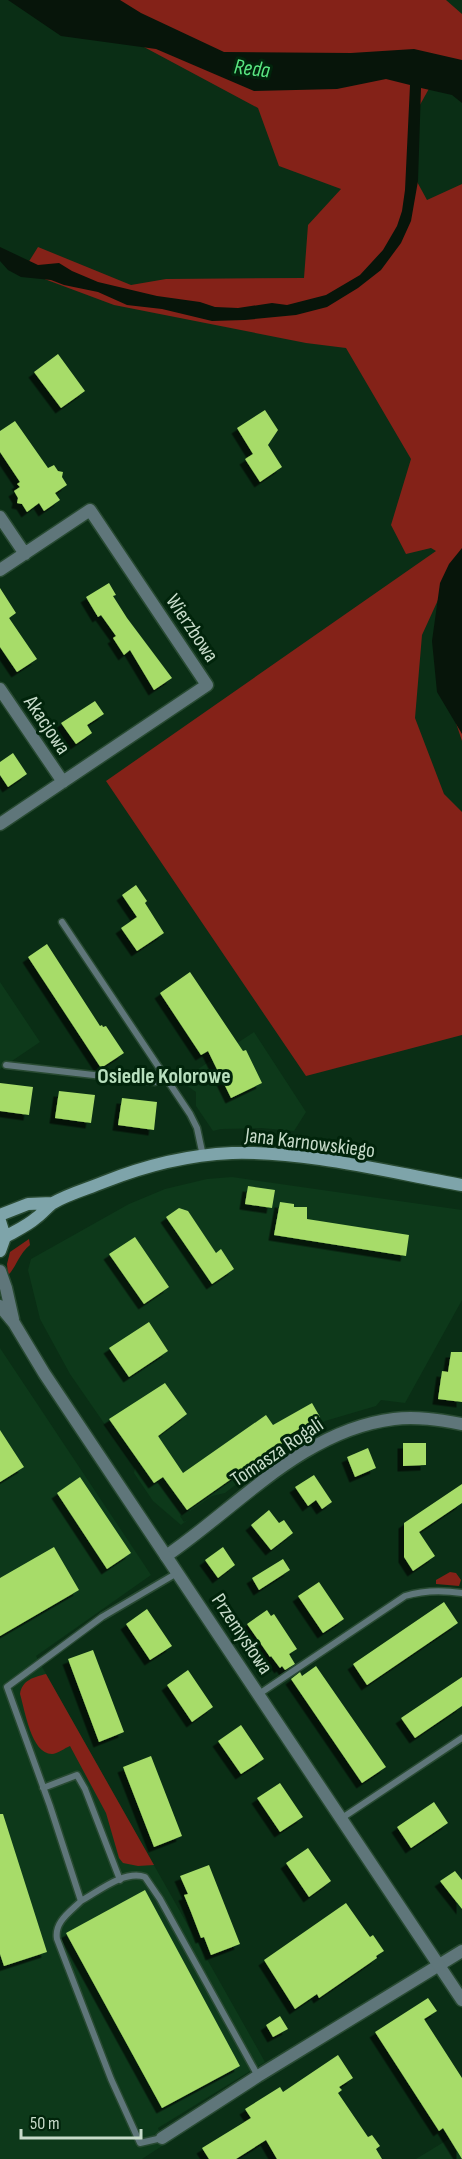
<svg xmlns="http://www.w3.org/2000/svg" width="462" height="2159" font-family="'Sofia Sans Condensed',sans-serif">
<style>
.built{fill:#0d391a}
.green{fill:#842218}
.water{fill:#07150a}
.building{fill:#a7dc69;filter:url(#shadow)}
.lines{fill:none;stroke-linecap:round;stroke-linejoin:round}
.service-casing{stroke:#284a32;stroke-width:9}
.minor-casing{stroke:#284a32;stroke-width:15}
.tertiary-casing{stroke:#284a32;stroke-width:15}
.secondary-casing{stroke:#284a32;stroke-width:15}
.service{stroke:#5f767a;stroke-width:6}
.minor{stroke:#5f767a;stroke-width:12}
.tertiary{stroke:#5f767a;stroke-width:12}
.secondary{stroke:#7ea4aa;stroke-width:12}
.labels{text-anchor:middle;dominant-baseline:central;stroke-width:6;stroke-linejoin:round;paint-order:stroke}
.street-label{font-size:21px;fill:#c7dbca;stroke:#01240b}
.water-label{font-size:22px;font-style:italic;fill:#5ae782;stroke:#01240b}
.neighbourhood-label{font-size:22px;font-weight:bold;fill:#b8dfbe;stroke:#01240b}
</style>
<defs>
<filter id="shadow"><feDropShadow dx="-5.5" dy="5.5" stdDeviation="0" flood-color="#0009"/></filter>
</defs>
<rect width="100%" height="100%" fill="#0a2e15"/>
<path class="built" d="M0,982L40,1042L0,1069Z
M254,1032L306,1112L294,1131L261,1128L221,1129L213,1131L196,1106V1092L180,1081Z
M232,1177L462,1210V1300L405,1403L381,1400L376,1406L325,1421L296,1438L225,1493L212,1496L190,1511L186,1510L180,1516L184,1522L189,1519L181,1525L153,1501L134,1473L135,1468L70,1374L40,1319L28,1270L31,1259L129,1204L165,1189L207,1179Z
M0,1348L151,1575L36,1656L265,2062L158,2128L165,2144L142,2159H0Z
M462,2131V2159H416Z"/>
<path class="green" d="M19,0H446L462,14V66L446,58L416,112L415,178L427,200L462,184V741L444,687L438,600L422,635L415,718L444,794L462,812V1035L306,1076L106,781L436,551L431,548L406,554L391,525L411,459L346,348L306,343L114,305L23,271L38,247L131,285L166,279L304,278L308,225L341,189L279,166L258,108L144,47Z
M29,1239L30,1245C18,1255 16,1268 8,1275L7,1264L10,1252Z
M450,1572L456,1573L461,1580L459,1586L436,1584V1580Z
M46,1674L154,1865L138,1866L123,1863L119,1858L106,1813L70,1746C65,1748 57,1754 52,1754C31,1754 25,1710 20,1694C22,1680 34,1677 46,1674Z"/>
<path class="water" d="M8,0H120L141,13L224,52L351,53L414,49L462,60V103L452,95L421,88L418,181L411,221L401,243L381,270L358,288L327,307L296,315L245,320L212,321L162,309L127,305L98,292L64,285L51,280L21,277L8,270L0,261V247L38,265L59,263L72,271L98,282L157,296L200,302L215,307L238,308L272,303L287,305L326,295L360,275L383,250L397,226L402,211L405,190L410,85L386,79L337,89L254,91L156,49L61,36Z
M462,548V734L437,692L432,641L440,583L449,564Z"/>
<path class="building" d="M58,354L85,391L61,408L34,372Z
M265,410L278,430L268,445L282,467L260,482L245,459L253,454L237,428Z
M15,421L48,468L54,465L58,471L63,472L62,477L67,485L55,493L60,500L44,511L39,503L27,512L22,504L17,503L18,498L14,491L20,487L17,484L20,482L0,452V431Z
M109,583L116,595L113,596L127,618L172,678L154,690L130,650L124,655L113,638L116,636L101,615L98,617L86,597Z
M0,588L16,613L9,618L37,659L17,672L0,647Z
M95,701L104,714L87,725L92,733L76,744L61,723Z
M13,753L27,774L8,787L0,775V762Z
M136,885L147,901L145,903L164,933L137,951L121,928L137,917L122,895Z
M47,944L100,1026L102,1025L103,1027L106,1026L124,1053L101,1068L28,957Z
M190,972L243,1051L246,1050L262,1083L231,1098L208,1051L201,1055L160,993Z
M0,1083L33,1087L29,1115L0,1111Z
M59,1091L95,1095L91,1123L55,1118Z
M122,1098L157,1102L154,1130L118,1125Z
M248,1186L275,1190L272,1208L245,1204Z
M280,1202L294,1204V1207H307V1219L409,1235L406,1256L274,1235Z
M179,1208L188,1211L216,1253L221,1249L234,1269L212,1284L166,1217Z
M135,1237L169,1287L144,1304L109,1254Z
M149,1322L168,1351L129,1377L109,1348Z
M451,1352H462V1402L438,1399L442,1371L448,1372Z
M165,1383L187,1414L158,1436L183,1473L266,1415L273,1425L312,1403L320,1417L282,1439L284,1442L187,1510L163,1477L154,1483L109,1419Z
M0,1430L24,1467L0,1482Z
M403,1443H426V1465L403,1466Z
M368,1448L376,1468L355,1477L347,1457Z
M314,1475L332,1502L322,1509L316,1500L308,1506L295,1487Z
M80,1477L131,1553L107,1569L57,1493Z
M462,1484V1503L419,1532L435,1556L413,1571L404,1557V1523Z
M269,1510L279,1523L284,1520L293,1533L271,1550L251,1525Z
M54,1547L79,1590L0,1636V1578Z
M223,1547L235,1565L218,1578L205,1560Z
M283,1559L290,1570L259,1590L252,1578Z
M319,1582L344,1619L323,1633L298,1596Z
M444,1602L458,1623L367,1685L353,1664Z
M147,1609L172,1646L150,1660L126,1624Z
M267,1610L271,1616L274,1614L297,1649L289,1654L295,1664L285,1670L282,1666L280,1668L271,1656L270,1657L247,1624Z
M93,1650L124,1732L99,1742L68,1659Z
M316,1666L386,1767L362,1783L291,1679L300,1672L302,1676Z
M188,1670L213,1707L192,1722L167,1685Z
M462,1677V1706L415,1738L401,1718Z
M241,1725L264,1759L241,1774L218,1741Z
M151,1756L182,1836L154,1847L123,1767Z
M280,1783L303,1817L280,1832L257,1798Z
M434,1802L448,1823L411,1848L397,1827Z
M0,1814H3L47,1952L4,1966L0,1954Z
M308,1848L331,1881L309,1897L286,1863Z
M209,1865L240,1944L211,1955L204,1937L201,1938L191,1912L184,1895L188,1894L180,1876Z
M455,1871L462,1880V1909L440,1881Z
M145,1890L240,2066L162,2108L66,1933Z
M346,1903L370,1937L373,1935L384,1951L376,1956L377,1958L319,1998L317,1994L295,2009L264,1960Z
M428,1998L437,2011L424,2019L462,2078V2159L443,2128L439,2131L375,2032Z
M280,2016L288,2029L273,2037L266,2025Z
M338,2055L353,2078L339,2087L342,2090L338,2093L368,2137L372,2135L380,2146L376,2149L382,2159H277L266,2140L236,2159H209L202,2148L251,2118L245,2109L280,2087L283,2092Z"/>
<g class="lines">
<defs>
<path id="service" d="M62,922L190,1114L197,1128L203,1156
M6,1065L155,1082L164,1076
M259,1694L405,1596C424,1590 442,1590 462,1593
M43,1788L77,1775L85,1789L120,1880
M342,1818L462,1738
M81,1901C99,1891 124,1870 145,1877L160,1899L258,2076
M162,2138L140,2143L111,2079L57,1939C54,1922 70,1912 81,1901L50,1806L7,1687L102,1617L177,1573"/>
<path id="minor" d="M0,517L25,554
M0,570L90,510L207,685L0,824
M0,689L63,782
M166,1556C238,1507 303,1430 394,1419C416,1416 440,1420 462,1424
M162,2138L258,2076L462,1951"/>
<path id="tertiary" d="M0,1271L6,1288L13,1319
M0,1306L14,1323L44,1373L462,2000"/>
<path id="secondary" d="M0,1215L28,1204L52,1203
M0,1221L5,1237L0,1251
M5,1237C15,1231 27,1226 36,1218C42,1214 47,1207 53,1203C68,1194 87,1189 104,1182C144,1166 188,1155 232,1153C307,1151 388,1172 462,1185"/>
</defs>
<use href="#service" class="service-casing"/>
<use href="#minor" class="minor-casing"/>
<use href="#tertiary" class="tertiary-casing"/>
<use href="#secondary" class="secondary-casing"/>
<use href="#service" class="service"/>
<use href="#minor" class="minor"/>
<use href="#tertiary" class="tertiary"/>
<use href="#secondary" class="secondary"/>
</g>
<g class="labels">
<g class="street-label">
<text transform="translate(192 628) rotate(56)">Wierzbowa</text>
<text transform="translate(47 725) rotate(56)">Akacjowa</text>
<text transform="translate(310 1143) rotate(7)">Jana Karnowskiego</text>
<text transform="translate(277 1452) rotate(-34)">Tomasza Rogali</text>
<text transform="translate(242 1634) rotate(56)">Przemysłowa</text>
</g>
<g class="water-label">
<text transform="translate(252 69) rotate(7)">Reda</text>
</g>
<g class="neighbourhood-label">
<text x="164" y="1076">Osiedle Kolorowe</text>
</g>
</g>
<path d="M21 2129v9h120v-9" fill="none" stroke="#c7dbca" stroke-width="3"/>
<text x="30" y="2129" font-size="18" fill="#c7dbca" stroke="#01240b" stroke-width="4.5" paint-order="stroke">50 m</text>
</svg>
